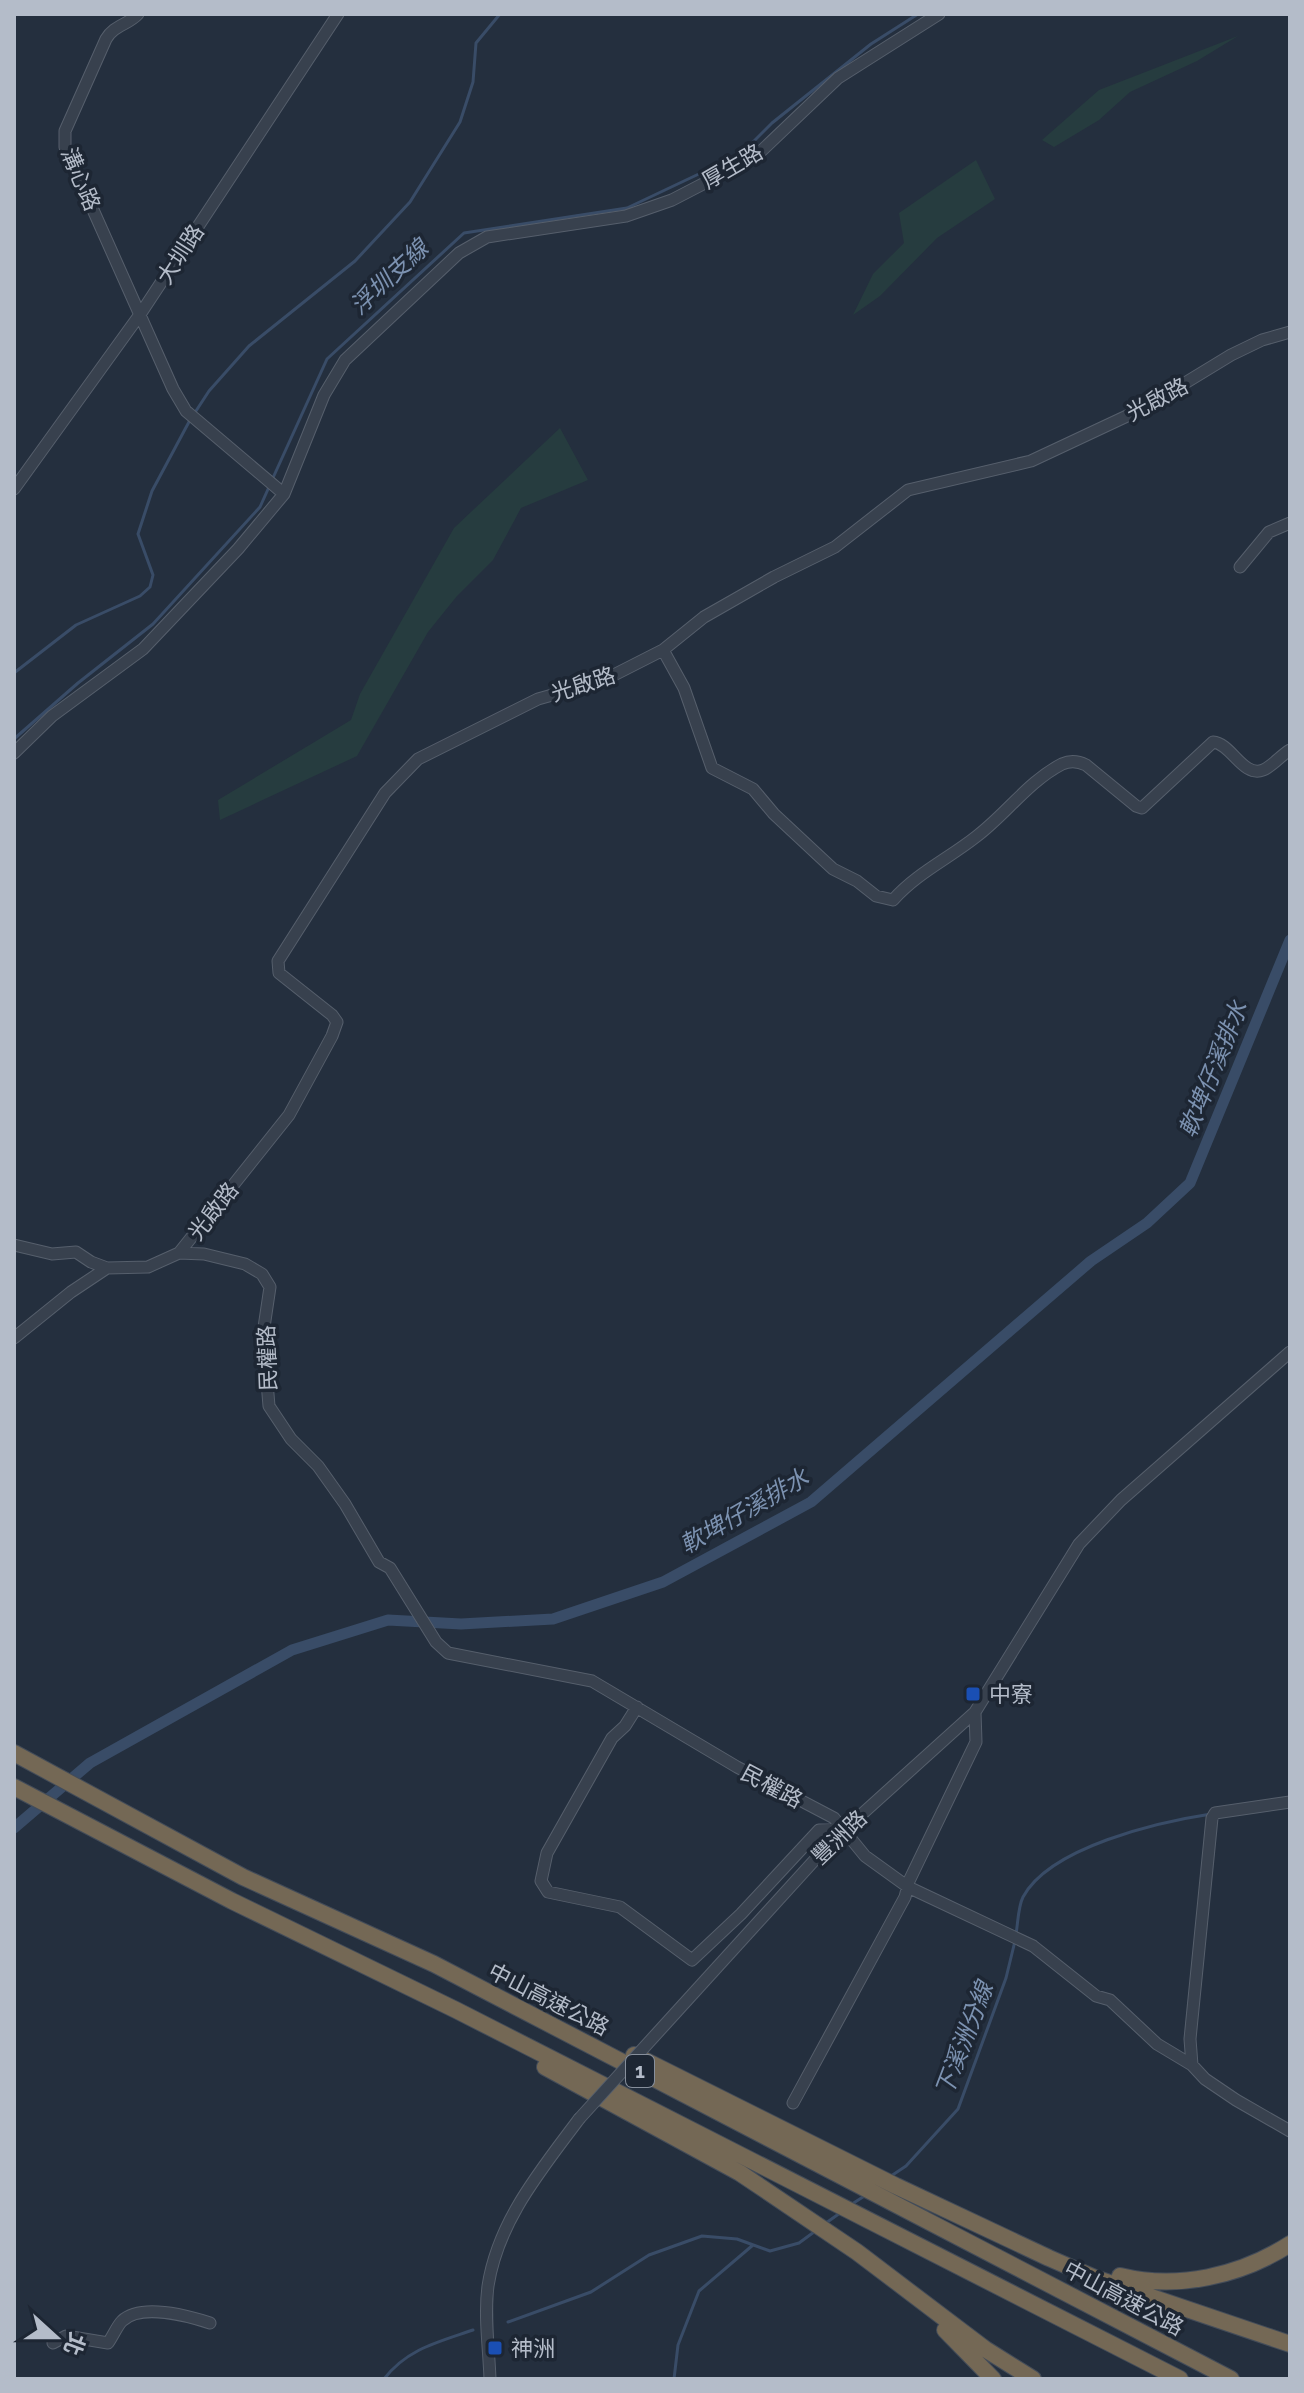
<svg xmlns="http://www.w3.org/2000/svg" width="1304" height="2393" font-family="Raleway,'Noto Sans TC',sans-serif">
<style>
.green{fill:#263c3f}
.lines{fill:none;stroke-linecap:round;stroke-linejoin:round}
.stream{stroke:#394c67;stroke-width:3}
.canal{stroke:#394c67;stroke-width:11}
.minor-casing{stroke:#565f6c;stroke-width:13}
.highway-casing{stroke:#434c59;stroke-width:18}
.minor{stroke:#38414e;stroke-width:11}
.highway{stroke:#746855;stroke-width:16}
.minor-bridge-casing{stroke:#565f6c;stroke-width:13;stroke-linecap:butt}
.minor-bridge{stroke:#38414e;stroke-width:11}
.transit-dot{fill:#1a4fb4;stroke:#1d2633;stroke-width:3}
.labels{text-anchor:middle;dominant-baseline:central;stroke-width:7;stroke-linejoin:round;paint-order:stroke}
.shield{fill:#1d2633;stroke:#878f9c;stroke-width:2}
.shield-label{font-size:20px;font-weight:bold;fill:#b4bcc9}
.street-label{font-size:22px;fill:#b4bcc9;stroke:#1d2633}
.poi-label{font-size:22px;fill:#b4bcc9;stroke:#1d2633;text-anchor:start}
.water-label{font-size:24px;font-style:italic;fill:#7c92b1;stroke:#1d2633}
</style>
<rect width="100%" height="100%" fill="#242f3e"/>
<path class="green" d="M1238,36L1197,61L1130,92L1099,120L1054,147L1042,140L1099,90Z
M976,160L995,199L937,238L880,296L853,315L873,274L904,243L899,213Z
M560,428L588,480L521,508L493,560L457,596L428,632L357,756L220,820L218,800L351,720L360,694L454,528Z"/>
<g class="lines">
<path class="stream" d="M194,414L209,391L249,346L355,261L410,202L460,122L473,82L476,43L500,14
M272,480L327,359L464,233L627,208L741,154L772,123L871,44L918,14
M14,673L76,625L140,596L150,587L153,575L138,534L152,491L190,420
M14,739L78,683L153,624L260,507L269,487
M1016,1934C1018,1923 1018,1907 1023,1897C1050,1847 1158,1822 1211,1814
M891,2176L906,2166L958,2109L1006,1978L1015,1941
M852,2204L866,2195
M826,2223L840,2213
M508,2322L591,2292L649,2255L702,2236L737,2239L770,2251L799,2243L814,2232
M384,2379C407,2349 438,2342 473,2330
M674,2379L678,2345L699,2291L753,2245"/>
<path class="canal" d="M14,1828L90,1763L292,1650L388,1620L461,1624L553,1619L663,1582L811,1502L1091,1261L1147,1223L1190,1183L1290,940"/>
<defs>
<path id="minor" d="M138,14C128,25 114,25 106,39L65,131V147L173,389L186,411L284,494
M14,489L141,313L338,14
M1240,567L1269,532L1290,523
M663,650L684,688L712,768L753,789L774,814L833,869L857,881L876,896L893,900C917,873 948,859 977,836C1006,814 1029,781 1062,764C1071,760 1078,761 1086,765L1136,806L1142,808L1213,742C1231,743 1243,778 1263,770C1273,766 1281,755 1290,750
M14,753L52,716L143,649L238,549L284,494L324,395L345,360L459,253L487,237L626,216L672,200L755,157L838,78L939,14
M14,1245L52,1254L76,1252L91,1262L107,1268L148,1267L179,1253L204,1254L245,1264L262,1274L270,1287L263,1334L269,1406L291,1439L318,1466L345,1504L379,1562L390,1568L436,1642L448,1653L592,1681L737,1767L834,1818L865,1856L908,1887L1033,1946L1096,1996L1110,2000L1157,2044L1192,2065L1205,2079L1236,2100L1290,2131
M179,1253L289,1115L332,1036L337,1022L332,1015L279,973L278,961L385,793L418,759L538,699L602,681L663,650L704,617L774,577L835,547L908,490L1031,461L1144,408L1231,355L1262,340L1290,332
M14,1338L71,1292L107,1268
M637,1707L625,1726L612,1738L547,1853L541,1881L548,1892L620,1907L692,1960L741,1914L819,1830L842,1829
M831,1842L975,1712L1079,1544L1121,1500L1290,1352
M1192,2065L1190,2039L1212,1818L1215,1813L1290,1802
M793,2103L905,1897L909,1881L976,1742L975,1712
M53,2343L66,2336L108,2343C113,2336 117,2326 122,2321C141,2303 188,2316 210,2323
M490,2379C489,2349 484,2316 488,2286C498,2221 541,2170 579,2119"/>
<path id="highway" d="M14,1753L243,1877L434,1964L1231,2379
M14,1787L232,1901L456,2010L1180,2379
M634,2055L896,2186L1049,2258L1095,2278L1290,2344
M545,2067L740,2173L857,2252L985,2349L1033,2379
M1120,2276C1178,2290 1240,2276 1290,2244
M945,2330L993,2379"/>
</defs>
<use href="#minor" class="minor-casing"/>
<use href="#highway" class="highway-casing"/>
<use href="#minor" class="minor"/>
<use href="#highway" class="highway"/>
<defs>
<path id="minor-bridge" d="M579,2119L831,1842"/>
</defs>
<use href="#minor-bridge" class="minor-bridge-casing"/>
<use href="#minor-bridge" class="minor-bridge"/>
</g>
<g class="transit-dot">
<rect x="965" y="1686" width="16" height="16" rx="4"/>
<rect x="487" y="2340" width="16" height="16" rx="4"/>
</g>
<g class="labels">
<rect class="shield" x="626" y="2055" width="28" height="32" rx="6"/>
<g class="shield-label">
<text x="640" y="2071">1</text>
</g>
<g class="street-label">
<text transform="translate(732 166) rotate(-30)">厚生路</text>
<text transform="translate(81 179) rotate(67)">溝心路</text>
<text transform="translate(180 254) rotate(-57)">大圳路</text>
<text transform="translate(1157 399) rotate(-28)">光啟路</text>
<text transform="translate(583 684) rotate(-18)">光啟路</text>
<text transform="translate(213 1211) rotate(-52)">光啟路</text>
<text transform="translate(267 1358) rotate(-92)">民權路</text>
<text transform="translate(772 1786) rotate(28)">民權路</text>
<text transform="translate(839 1837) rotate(-44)">豐洲路</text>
<text transform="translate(549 1999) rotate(27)">中山高速公路</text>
<text transform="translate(1124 2298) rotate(28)">中山高速公路</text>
</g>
<g class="poi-label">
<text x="989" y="1694">中寮</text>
<text x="511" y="2348">神洲</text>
</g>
<g class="water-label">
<text transform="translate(389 277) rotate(-43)">浮圳支線</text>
<text transform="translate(1213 1069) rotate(-68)">軟埤仔溪排水</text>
<text transform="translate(744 1511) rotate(-30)">軟埤仔溪排水</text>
<text transform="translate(964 2039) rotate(-69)">下溪洲分線</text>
</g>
</g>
<rect width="1304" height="2393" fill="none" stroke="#b4bcc9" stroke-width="32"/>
<g transform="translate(56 2337) rotate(111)" stroke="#1d2633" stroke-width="6" paint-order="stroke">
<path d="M0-6L14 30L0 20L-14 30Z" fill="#b4bcc9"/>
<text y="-12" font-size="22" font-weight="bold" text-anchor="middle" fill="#b4bcc9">北</text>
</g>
</svg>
